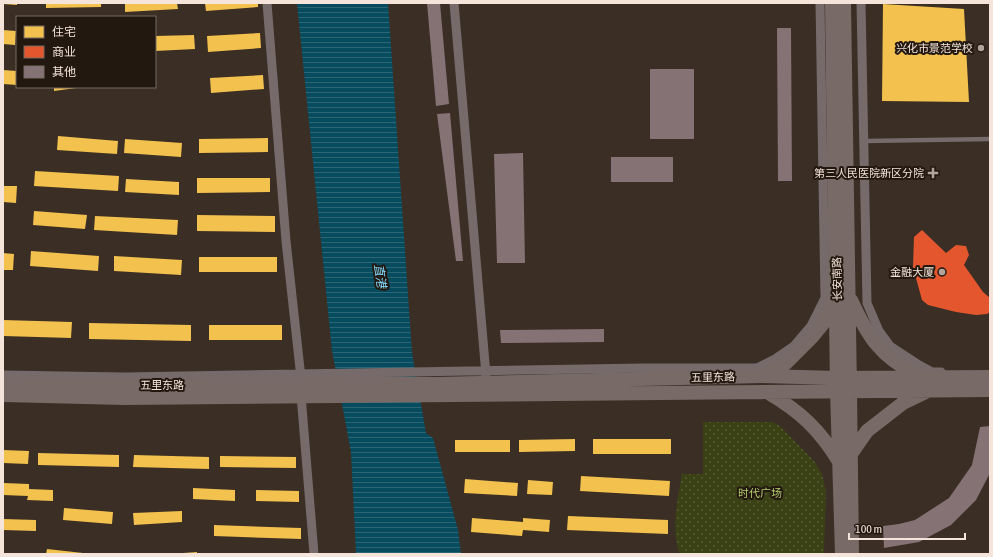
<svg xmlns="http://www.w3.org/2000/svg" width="993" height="557" font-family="'Asap Condensed','Noto Sans SC',sans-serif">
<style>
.park{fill:url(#park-dots)}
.water{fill:url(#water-rules)}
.homes{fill:#f2c14e}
.shops{fill:#e4572e}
.building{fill:#857275}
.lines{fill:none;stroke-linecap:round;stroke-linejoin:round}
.service{stroke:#766a6a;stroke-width:4.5}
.minor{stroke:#766a6a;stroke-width:9}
.primary{stroke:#786a67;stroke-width:14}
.poi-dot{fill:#b3a49a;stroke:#231810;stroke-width:1.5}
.labels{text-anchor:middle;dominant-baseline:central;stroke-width:4;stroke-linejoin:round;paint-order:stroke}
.poi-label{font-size:11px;fill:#f4e4d9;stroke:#231810;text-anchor:end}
.street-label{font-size:11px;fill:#f4e4d9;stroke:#231810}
.park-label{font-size:11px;fill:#b5cd70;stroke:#231810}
.water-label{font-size:12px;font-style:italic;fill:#82dbfd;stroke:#231810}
</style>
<defs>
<pattern id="park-dots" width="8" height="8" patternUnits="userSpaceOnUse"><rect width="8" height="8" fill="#3a4215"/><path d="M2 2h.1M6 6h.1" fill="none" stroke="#575d36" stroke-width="1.8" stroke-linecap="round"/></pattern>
<pattern id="water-rules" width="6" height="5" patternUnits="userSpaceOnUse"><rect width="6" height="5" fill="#074b5e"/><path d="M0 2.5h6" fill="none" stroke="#2c6574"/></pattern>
</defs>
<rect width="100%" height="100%" fill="#3b2e25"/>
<path class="park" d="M703,422H772L780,426L814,461L822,474L826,492L824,554H680C670,529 678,500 682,474H703Z"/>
<path class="water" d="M297,3H388L412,353L426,433L433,438L458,530L461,554H356L351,452L332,351Z"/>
<path class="homes" d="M3,3H17V5L3,4Z
M46,3H101V7L46,8Z
M125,3H177L178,9L125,12Z
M205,3H258V7L206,11Z
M883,4L964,9L969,102L882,101Z
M3,30L16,31L15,45L3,44Z
M260,33L261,48L208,52L207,36Z
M194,35L195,49L155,51V36Z
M3,70L17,71V85L3,84Z
M263,75L264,89L211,93L210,78Z
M54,87H76V88L54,91Z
M58,136L118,141L117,154L57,150Z
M268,138V152L199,153V139Z
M125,139L182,143L181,157L124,153Z
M35,171L119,176L118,191L34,186Z
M197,178H270V192L197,193Z
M126,179L179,182V195L125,192Z
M3,186H17L16,203L3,202Z
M34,211L87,215L85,229L33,225Z
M197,215L275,216V232L197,231Z
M95,216L178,220L177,235L94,230Z
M31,251L99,256L98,271L30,266Z
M3,253L14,254L13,270H3Z
M114,256L182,260L181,275L114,271Z
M199,257H277V272H199Z
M3,320L72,322L71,338L3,336Z
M89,323L191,325V341L89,339Z
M209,325H282V340H209Z
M575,439V451L519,452V440Z
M593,439H671V454H593Z
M455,440H510V452H455Z
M3,450L29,451L28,464L3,463Z
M38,453L119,455V467L38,465Z
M134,455L209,457V469L133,467Z
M220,456L296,457V468L220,467Z
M581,476L670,481L669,496L580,491Z
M465,479L518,483L517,496L464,493Z
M528,480L553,482L552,495L527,494Z
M4,483L29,484V489L53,490V501L27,500L28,496L3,495Z
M193,488L235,490V501L193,499Z
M256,490L299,491V502L256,501Z
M64,508L113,512L112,524L63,520Z
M182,511V522L134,525L133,513Z
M568,516L668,520V534L567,530Z
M472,518L523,522V518L550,520L549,532L523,530L522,536L471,532Z
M3,519L36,520V531L3,530Z
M214,525L301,528V539L214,536Z
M47,549L83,553V554H46Z
M197,552V554H183V553Z"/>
<path class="shops" d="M922,230L946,253L956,245L966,246L969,255L964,265L983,292L990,298V312L987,314L976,315L956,312L928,305L922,300L913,267L914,237Z"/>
<path class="building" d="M427,3H440L449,104L436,106Z
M777,28H791L792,181H778Z
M650,69H694V139H650Z
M450,113L463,261H456L437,114Z
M523,153L525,263H497L494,154Z
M611,157H673V182H611Z
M604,329V342L501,343L500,330Z
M990,426V473L976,500L951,525L919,542L884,548L883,526L899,524L915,520L949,498L972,465L980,427Z"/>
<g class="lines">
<path class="service" d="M865,141L990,139"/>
<path class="minor" d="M267,3L286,241L301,378
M454,3L486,375
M861,3L867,303L879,331L890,346L919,365L932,372H941
M3,375L124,377L643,368H757L775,359L794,346L811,326L825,298L820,3
M301,395L314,554"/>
<path class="primary" d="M832,3L837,390L842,554
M844,3L850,390L852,554
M851,300C868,337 880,356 917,375
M764,375L786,363L812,337L825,321L835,296
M3,384L121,385L322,383L436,384L762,376L838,378L990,377
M767,392C801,412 819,429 840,463
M3,395L125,398L990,390
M851,454L867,431L903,403L926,392"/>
</g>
<g class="poi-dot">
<circle cx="981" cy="48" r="4"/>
<path d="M931 167h4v4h4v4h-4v4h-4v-4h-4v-4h4z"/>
<circle cx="942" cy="272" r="4"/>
</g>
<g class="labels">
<g class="poi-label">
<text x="973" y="48">兴化市景范学校</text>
<text x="924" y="173">第三人民医院新区分院</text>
<text x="934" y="272">金融大厦</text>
</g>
<g class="street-label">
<text transform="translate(837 279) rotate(-91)">长安南路</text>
<text transform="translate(713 377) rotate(-1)">五里东路</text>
<text x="162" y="385">五里东路</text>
</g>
<g class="park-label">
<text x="760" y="493">时代广场</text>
</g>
<g class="water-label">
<text transform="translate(380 276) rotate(81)">直港</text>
</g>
</g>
<rect width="993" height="557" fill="none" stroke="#f4e4d9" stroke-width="8"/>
<rect x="16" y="16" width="140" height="72" fill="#231810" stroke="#776a60"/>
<rect x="24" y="26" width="20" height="12" fill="#f2c14e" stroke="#776a60"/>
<text x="52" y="36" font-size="12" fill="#f4e4d9">住宅</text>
<rect x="24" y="46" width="20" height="12" fill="#e4572e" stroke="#776a60"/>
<text x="52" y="56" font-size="12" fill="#f4e4d9">商业</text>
<rect x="24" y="66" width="20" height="12" fill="#857275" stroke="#776a60"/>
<text x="52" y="76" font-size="12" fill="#f4e4d9">其他</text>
<path d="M849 533v6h116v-6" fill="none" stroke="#f4e4d9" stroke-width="2"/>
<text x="855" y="533" font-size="12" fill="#f4e4d9" stroke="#231810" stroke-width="3" paint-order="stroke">100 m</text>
</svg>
